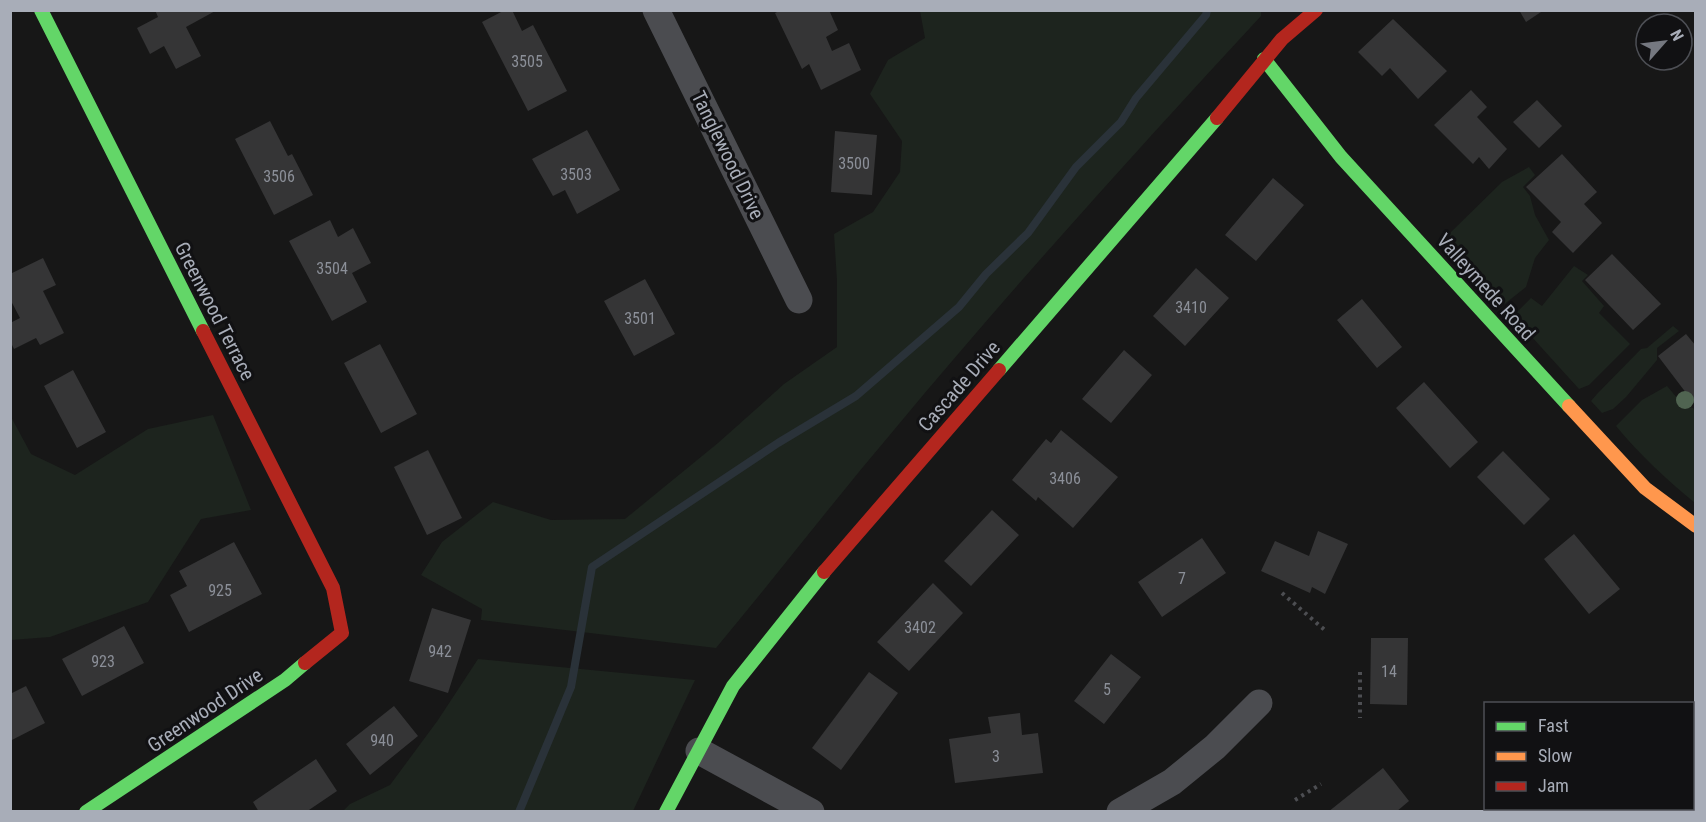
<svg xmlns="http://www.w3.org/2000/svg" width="1706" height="822" font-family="'Roboto Condensed',sans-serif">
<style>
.green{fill:#1d241e}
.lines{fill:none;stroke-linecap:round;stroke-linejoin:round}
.stream{stroke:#2a3239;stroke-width:8}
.building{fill:#353536}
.path{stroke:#4d4e52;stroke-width:4;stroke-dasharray:3 4.5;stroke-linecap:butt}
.street{stroke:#4b4c50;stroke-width:27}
.fast{stroke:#63d668;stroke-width:14}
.slow{stroke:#ff974d;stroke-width:14}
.jam{stroke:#b3261e;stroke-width:14}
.tree{fill:#506451}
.labels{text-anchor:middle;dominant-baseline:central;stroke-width:6;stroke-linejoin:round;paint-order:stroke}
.number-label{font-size:16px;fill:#8b8f98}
.street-label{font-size:20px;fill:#a8adb8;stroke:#111113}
</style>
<rect width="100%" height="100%" fill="#171717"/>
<path class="green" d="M920,11L1261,10V16C1136,151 1012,288 894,430C833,502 776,576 716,648L481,620L482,609L421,575L442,542L493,502L551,520L625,519L718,443L784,384L837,347V280L834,234L873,212L900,172L902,141L870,94L888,60L925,38Z
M1529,167L1535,175L1523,187L1530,196L1535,215L1549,240L1535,258L1526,287L1502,306L1446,243L1450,233L1502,182Z
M1574,266L1588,275L1582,281L1604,306L1599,313L1630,344L1589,385L1579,389L1513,316L1531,298L1542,306Z
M1673,326L1679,331L1657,348V360L1626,397L1613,409L1602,413L1591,401L1597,394L1641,349L1647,348Z
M1667,386L1683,405L1693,408L1695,411V503C1666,479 1640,455 1616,426L1642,400Z
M10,415L31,454L75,475L148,429L213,415L251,510L201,519L148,602L50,637L11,640Z
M478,659L695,680L633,811H343L350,804L390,785L438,720Z"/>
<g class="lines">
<path class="stream" d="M519,812L571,687L592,567L778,443L856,396L959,307L986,274L1028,233L1076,167L1121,122L1136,98L1206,15L1207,10"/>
</g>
<path class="building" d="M155,10H217L186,27L201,56L176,69L164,46L150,54L137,28L158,17Z
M505,10H512L522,31L533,25L567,91L528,111L482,22Z
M781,10H829L838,30L826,37L832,51L849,43L861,70L821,90L809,64L802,69L775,13Z
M1519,10H1544L1526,22Z
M1393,19L1447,71L1418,99L1390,68L1382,76L1358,52Z
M1471,90L1487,107L1477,117L1507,149L1489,169L1479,157L1473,164L1434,125Z
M1537,100L1562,126L1539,148L1513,122Z
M270,121L288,156L292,154L313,195L274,215L235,139Z
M587,130L620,190L577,214L565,190L553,196L532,159Z
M835,131L877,135L872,195L831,192Z
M1562,154L1597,192L1584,204L1602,223L1573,253L1552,232L1561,222L1526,187Z
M1273,178L1304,205L1256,261L1225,235Z
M330,220L338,237L353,228L371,263L352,273L367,302L332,321L289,241Z
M1612,254L1661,304L1633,330L1585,280Z
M43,258L56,285L43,291L64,333L40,345L36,338L14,349L10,341V323L20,318L10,299V274Z
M1196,268L1229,298L1185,346L1153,316Z
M645,279L675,334L634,356L604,301Z
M1362,299L1402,347L1377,368L1337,320Z
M1686,334L1696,346V406L1658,356Z
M380,344L417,414L381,433L344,363Z
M1124,350L1152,375L1111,423L1082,399Z
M73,370L106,432L77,448L44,386Z
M1424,382L1478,442L1450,468L1396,408Z
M1061,430L1118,477L1073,528L1038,497L1036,501L1012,480L1046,439L1051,443Z
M428,450L462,518L427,535L394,467Z
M1503,451L1550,499L1524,525L1477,477Z
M992,510L1019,535L971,586L944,561Z
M1318,531L1348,544L1325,594L1312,587L1310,593L1261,571L1275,541L1309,556Z
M1574,534L1620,589L1589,614L1544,559Z
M1202,538L1226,573L1162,617L1138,582Z
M234,542L262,594L189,632L170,595L187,586L179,571Z
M933,583L963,613L909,671L877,642Z
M432,608L471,620L448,693L409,681Z
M124,626L144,663L82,696L62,659Z
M1371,638H1408L1407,705L1370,704Z
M1111,654L1141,677L1104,724L1074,701Z
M869,672L898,693L841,770L812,748Z
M26,686L45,723L10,741V694Z
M394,706L418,736L370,775L346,744Z
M1692,709H1696V781H1692Z
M1020,713L1022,735L1038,733L1043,773L955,783L949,739L991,733L988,717Z
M316,759L337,791L306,812H259L253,802Z
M1383,768L1409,801L1396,812H1328Z"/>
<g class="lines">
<path class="path" d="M1282,593L1327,632
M1360,672V718
M1295,800L1321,784"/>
<path class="street" d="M656,10L799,300
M699,751L811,812
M1120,812L1172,782L1215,747L1259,703"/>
<path class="fast" d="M41,10L203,331
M1264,59L1341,157L1569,406
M999,370L1217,118
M86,812L285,680L305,663
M666,812L733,686L824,572"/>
<path class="slow" d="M1569,406L1645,488L1696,526"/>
<path class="jam" d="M1217,118L1282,39L1316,10
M203,331L333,588L342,633L305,663
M824,572L999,370"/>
</g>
<circle class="tree" cx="1685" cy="400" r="9"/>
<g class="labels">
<g class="number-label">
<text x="527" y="61">3505</text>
<text x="854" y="163">3500</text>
<text x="576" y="174">3503</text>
<text x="279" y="176">3506</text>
<text x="332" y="268">3504</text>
<text x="1191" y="307">3410</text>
<text x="640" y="318">3501</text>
<text x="1065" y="478">3406</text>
<text x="1182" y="578">7</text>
<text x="220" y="590">925</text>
<text x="920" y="627">3402</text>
<text x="440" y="651">942</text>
<text x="103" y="661">923</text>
<text x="1389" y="671">14</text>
<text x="1107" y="689">5</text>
<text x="382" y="740">940</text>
<text x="996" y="756">3</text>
</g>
<g class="street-label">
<text transform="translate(728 155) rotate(64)">Tanglewood Drive</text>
<text transform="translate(1486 287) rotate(48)">Valleymede Road</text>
<text transform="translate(215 311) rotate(63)">Greenwood Terrace</text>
<text transform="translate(959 386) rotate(-49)">Cascade Drive</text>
<text transform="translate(205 710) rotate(-34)">Greenwood Drive</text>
</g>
</g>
<rect width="1706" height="822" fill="none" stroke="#a8adb8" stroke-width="24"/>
<rect x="1484" y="702" width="210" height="108" fill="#111113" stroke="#4d4f55" stroke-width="1.5"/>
<rect x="1496" y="722" width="30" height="9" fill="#63d668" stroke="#4d4f55" stroke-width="1.5"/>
<text x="1538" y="732" font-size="18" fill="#a8adb8">Fast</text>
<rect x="1496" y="752" width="30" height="9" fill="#ff974d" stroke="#4d4f55" stroke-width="1.5"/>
<text x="1538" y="762" font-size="18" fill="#a8adb8">Slow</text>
<rect x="1496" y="782" width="30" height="9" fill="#b3261e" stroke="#4d4f55" stroke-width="1.5"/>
<text x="1538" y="792" font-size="18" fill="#a8adb8">Jam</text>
<g transform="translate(1664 42) rotate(62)"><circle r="28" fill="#111113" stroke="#4d4f55" stroke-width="1.5"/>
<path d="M0-4.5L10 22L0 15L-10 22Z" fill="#757880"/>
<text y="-9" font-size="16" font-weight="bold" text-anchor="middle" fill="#a8adb8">N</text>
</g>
</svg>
